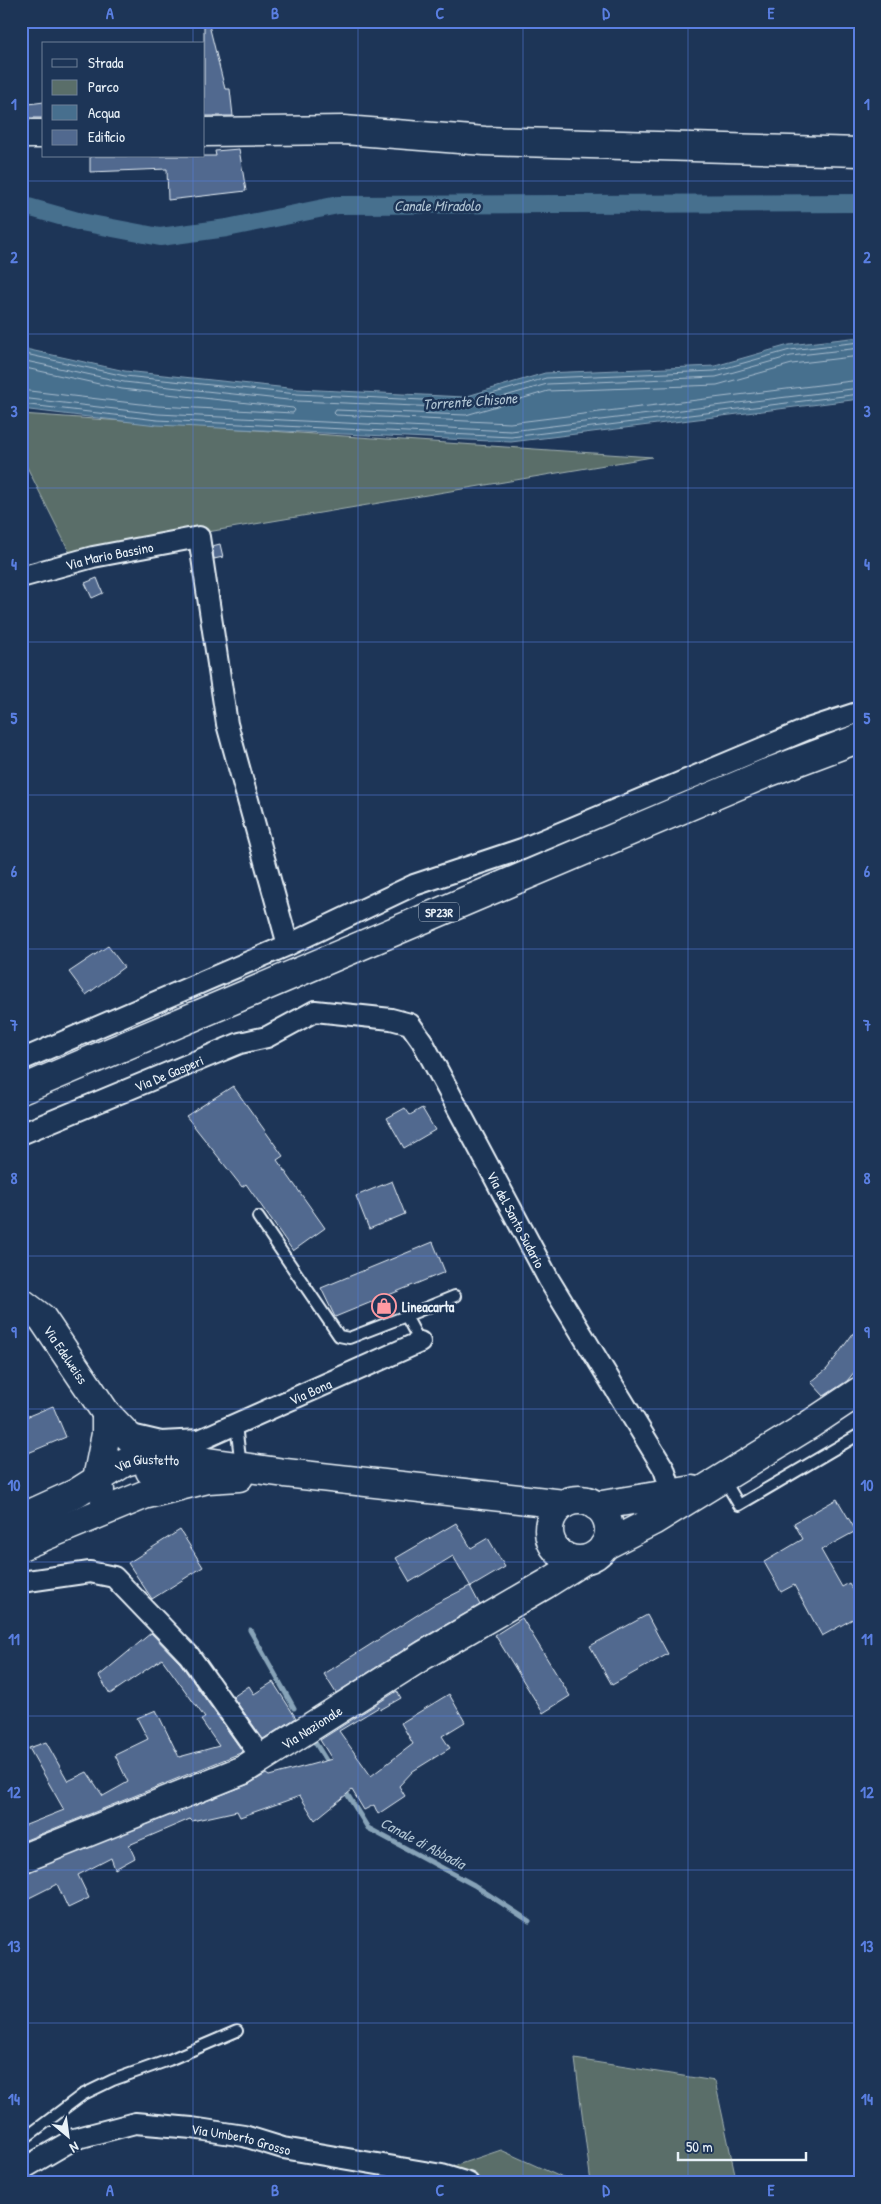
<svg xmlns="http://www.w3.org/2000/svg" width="881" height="2204" font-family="'Patrick Hand',sans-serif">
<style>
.green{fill:#5a6e69;stroke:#a1b0b0}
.water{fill:#476f8e;stroke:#87a3b8}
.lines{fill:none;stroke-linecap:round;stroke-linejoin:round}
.shore{stroke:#a8bdce;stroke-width:1}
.stream{stroke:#87a3b8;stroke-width:5}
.canal{stroke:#476f8e;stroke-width:18}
.building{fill:#51698f;stroke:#e8f1f8}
.lane-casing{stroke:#e8f1f8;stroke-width:14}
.street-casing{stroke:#e8f1f8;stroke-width:24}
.secondary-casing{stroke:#e8f1f8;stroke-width:31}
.primary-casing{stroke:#e8f1f8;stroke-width:31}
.lane{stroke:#1d3557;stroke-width:10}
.street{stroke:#1d3557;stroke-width:20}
.secondary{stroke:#1d3557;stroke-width:28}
.primary{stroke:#1d3557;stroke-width:28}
.grid{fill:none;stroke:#5a7fe2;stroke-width:1;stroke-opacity:0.55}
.labels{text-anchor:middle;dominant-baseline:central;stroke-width:5;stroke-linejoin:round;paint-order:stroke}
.shield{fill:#1d3557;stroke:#abb9c8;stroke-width:1}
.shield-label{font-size:12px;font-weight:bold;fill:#e8f1f8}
.street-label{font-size:14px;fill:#e8f1f8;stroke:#1d3557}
.poi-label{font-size:14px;font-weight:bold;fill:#e8f1f8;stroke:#1d3557;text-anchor:start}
.water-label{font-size:15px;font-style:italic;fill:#b0c4d3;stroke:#1d3557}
.neatline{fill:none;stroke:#5a7fe2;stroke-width:2}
.grid-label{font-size:16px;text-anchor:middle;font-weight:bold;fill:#5a7fe2}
</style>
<rect width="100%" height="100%" fill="#1d3557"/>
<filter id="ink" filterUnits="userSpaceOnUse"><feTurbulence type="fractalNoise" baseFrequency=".02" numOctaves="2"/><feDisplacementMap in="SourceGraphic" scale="10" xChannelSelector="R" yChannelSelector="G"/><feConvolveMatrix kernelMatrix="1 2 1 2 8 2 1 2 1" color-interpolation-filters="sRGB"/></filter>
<g filter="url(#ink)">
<path class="green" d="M21,414L652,457L71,555L21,455Z
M575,2059L715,2081L737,2183H591Z
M501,2150L574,2183H404Z"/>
<path class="water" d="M860,337V399L511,442L157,425L21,409V348L125,371L298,389L464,397L545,373L715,366L789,345Z"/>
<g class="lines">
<path class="shore" d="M21,353L125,376L297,394L464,402L546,378L715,371L790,350L860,342
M860,356L792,364L717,385L548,391L466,415L336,410L334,413L336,415L510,423L860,380
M21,360L124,382L297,401L464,408L547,384L716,377L791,356L860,348
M21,367L122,389L293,408L295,410L293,413L158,406L21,390
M21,398L158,414L511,431L860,388
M21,404L157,420L511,437L860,394"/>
<path class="stream" d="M250,1630L294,1708
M313,1739L329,1765
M344,1789L368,1828L474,1885L529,1921"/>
<path class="canal" d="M21,205L81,222L160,237L227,228L338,205L860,203"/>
</g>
<path class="building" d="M209,25L225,89H230L233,116H204V26Z
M44,102V118H21V105Z
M239,149L246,191L168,200L167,169L90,172V156H216L215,151Z
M220,544L223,557L214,559L212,546Z
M97,578L103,593L92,598L85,583Z
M108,946L124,967L86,995L69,972Z
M233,1086L283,1156L277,1160L325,1228L293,1251L246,1184L242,1187L186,1116Z
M405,1108L410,1115L422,1108L435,1130L404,1148L387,1118Z
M392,1181L405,1214L369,1229L356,1196Z
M433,1242L445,1272L335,1317L321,1288Z
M860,1324V1365L847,1381L824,1396L811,1382L827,1369Z
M53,1406L66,1437L21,1456V1419Z
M837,1499L856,1531L821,1550L842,1587L849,1583L860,1603V1615L822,1636L794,1585L781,1592L764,1562L803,1539L794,1523Z
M456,1523L471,1548L488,1538L505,1567L471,1587L453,1556L410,1582L396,1558Z
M180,1530L203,1567L152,1599L128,1563Z
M470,1586L480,1605L416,1642L336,1693L324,1674L433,1605Z
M647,1615L668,1654L612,1685L590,1646Z
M522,1618L570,1696L543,1713L495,1635Z
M151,1633L180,1663L243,1752L21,1842V1827L64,1810L29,1748L46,1742L68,1781L87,1772L103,1796L128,1782L115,1755L148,1739L137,1718L156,1710L179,1757L219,1746L201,1720L205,1718L162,1659L110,1694L99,1676Z
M273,1682L296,1718L263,1739L233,1697L249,1686L254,1694Z
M397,1691L401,1698L380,1710L379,1707L339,1731L371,1776L413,1744L401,1723L449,1694L465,1722L442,1736L450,1748L413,1771L399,1786L405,1796L378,1814L374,1805L364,1810L352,1790L315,1820L300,1796L240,1817L237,1811L192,1821L190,1819L129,1845L135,1858L115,1869L111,1858L78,1875L89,1898L68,1908L57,1884L21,1902V1874L249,1784L266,1774L269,1776L332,1759L320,1740Z"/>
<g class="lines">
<defs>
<path id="lane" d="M258,1217L339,1336L349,1338L406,1316L420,1342
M406,1316L455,1296
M236,1425L241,1466
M723,1478L739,1505L860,1434
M21,2141L82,2095L113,2080L169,2060L237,2031"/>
<g id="street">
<path id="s1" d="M21,577L93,557L199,537L227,724L288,945"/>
<path d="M21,1060L288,945L414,885L522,849L808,729L860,712"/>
<path id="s2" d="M21,1134L240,1043L267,1037L315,1011L391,1019L410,1024L422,1041L549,1280L664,1469L672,1494"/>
<path d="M127,1434L161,1442L200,1440"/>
<path id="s3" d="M144,1495L182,1455L200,1440L420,1342"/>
<path d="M21,1582L90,1572L114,1577L189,1655L261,1757"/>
<path id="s4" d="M21,2170L74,2139L135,2123L192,2128L244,2136L283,2148L442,2175L468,2183"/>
</g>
<g id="secondary">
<path d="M204,132L344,130L485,141L860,152"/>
<path d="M21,134H44"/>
<path id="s5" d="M21,1302L42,1318L106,1413L150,1459V1471"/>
<path d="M100,1490L97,1479L106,1434V1413"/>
<circle cx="579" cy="1530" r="30"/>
<path d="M596,1506L693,1490"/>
<path id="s6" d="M21,1518L76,1493L125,1462L140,1458L193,1460L285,1473L564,1504"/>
<path d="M21,1546L144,1495L208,1479L239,1477"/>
<path d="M604,1546L653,1521L809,1425L860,1391"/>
<path id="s7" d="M21,1859L243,1770L424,1655L546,1584L584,1560"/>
</g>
<path id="primary" d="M21,1090L767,773L860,738"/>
</defs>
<use href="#lane" class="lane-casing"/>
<use href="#street" class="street-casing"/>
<use href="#secondary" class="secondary-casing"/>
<use href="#primary" class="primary-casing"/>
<use href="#lane" class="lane"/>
<use href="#street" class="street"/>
<use href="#secondary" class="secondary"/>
<use href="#primary" class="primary"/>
</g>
</g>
<path class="grid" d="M193,21V44M358,21V2183M523,21V2183M688,21V2183M193,156V2183M21,181H860M21,334H860M21,488H860M21,642H860M21,795H860M21,949H860M21,1102H860M21,1256H860M21,1409H860M21,1562H860M21,1716H860M21,1870H860M21,2023H860"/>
<defs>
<symbol id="shop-ring" viewBox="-11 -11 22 22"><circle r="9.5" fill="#1d3557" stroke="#ff9aa2" stroke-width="1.5"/><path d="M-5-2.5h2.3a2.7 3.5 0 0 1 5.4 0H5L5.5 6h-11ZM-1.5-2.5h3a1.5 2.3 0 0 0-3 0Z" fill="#ff9aa2"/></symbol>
</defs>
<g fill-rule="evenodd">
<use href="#shop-ring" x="370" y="1292" width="28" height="28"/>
</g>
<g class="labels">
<rect class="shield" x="419" y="902.5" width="40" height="19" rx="4"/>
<g class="shield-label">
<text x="439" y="912">SP23R</text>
</g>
<g class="street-label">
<text stroke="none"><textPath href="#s1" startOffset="91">Via Mario Bassino</textPath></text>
<text stroke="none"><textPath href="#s2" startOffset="160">Via De Gasperi</textPath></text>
<text stroke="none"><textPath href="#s2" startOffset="638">Via del Santo Sudario</textPath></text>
<text stroke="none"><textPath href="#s5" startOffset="70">Via Edelweiss</textPath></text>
<text stroke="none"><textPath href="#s3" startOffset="199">Via Bona</textPath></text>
<text stroke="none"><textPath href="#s6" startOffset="140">Via Giustetto</textPath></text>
<text stroke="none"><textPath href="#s7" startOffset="320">Via Nazionale</textPath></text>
<text stroke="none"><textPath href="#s4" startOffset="232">Via Umberto Grosso</textPath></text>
</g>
<g class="poi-label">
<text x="402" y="1306">Lineacarta</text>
</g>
<g class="water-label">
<text x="437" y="205">Canale Miradolo</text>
<text transform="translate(470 401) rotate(-4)">Torrente Chisone</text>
<text transform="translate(423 1843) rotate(28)">Canale di Abbadia</text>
</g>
</g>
<rect width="881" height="2204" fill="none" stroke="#1d3557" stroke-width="55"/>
<rect x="42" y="42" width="162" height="115" fill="#1d3557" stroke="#6e8097"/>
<rect x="52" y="59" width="25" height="8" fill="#1d3557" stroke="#6e8097"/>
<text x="88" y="68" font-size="15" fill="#e8f1f8">Strada</text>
<rect x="52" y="80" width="25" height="15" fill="#5a6e69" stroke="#6e8097"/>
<text x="88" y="92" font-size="15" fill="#e8f1f8">Parco</text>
<rect x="52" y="105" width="25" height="15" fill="#476f8e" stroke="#6e8097"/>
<text x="88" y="118" font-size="15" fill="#e8f1f8">Acqua</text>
<rect x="52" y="130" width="25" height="15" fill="#51698f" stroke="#6e8097"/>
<text x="88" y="142" font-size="15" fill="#e8f1f8">Edificio</text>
<g transform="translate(68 2136) rotate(151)" stroke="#1d3557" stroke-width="4" paint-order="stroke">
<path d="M0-4L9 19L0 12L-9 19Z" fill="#e8f1f8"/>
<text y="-8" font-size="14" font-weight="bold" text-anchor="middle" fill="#e8f1f8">N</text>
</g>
<path d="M678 2152v8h128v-8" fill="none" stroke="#e8f1f8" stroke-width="2.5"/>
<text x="686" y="2152" font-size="15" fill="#e8f1f8" stroke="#1d3557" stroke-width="4" paint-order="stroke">50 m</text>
<rect x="28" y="28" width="826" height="2148" class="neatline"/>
<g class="grid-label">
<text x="110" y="19">A</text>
<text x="275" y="19">B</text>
<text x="440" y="19">C</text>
<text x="606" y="19">D</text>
<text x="771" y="19">E</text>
<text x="14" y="110">1</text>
<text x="867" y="110">1</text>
<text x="14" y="263">2</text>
<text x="867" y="263">2</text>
<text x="14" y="417">3</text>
<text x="867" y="417">3</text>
<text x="14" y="570">4</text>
<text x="867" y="570">4</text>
<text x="14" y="724">5</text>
<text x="867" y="724">5</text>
<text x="14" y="877">6</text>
<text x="867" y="877">6</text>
<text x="14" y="1031">7</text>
<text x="867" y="1031">7</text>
<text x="14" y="1184">8</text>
<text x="867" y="1184">8</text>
<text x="14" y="1338">9</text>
<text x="867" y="1338">9</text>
<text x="14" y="1491">10</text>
<text x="867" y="1491">10</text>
<text x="14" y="1645">11</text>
<text x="867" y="1645">11</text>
<text x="14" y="1798">12</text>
<text x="867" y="1798">12</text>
<text x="14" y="1952">13</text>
<text x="867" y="1952">13</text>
<text x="14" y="2105">14</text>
<text x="867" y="2105">14</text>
<text x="110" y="2196">A</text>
<text x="275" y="2196">B</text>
<text x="440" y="2196">C</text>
<text x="606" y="2196">D</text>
<text x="771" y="2196">E</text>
</g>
</svg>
